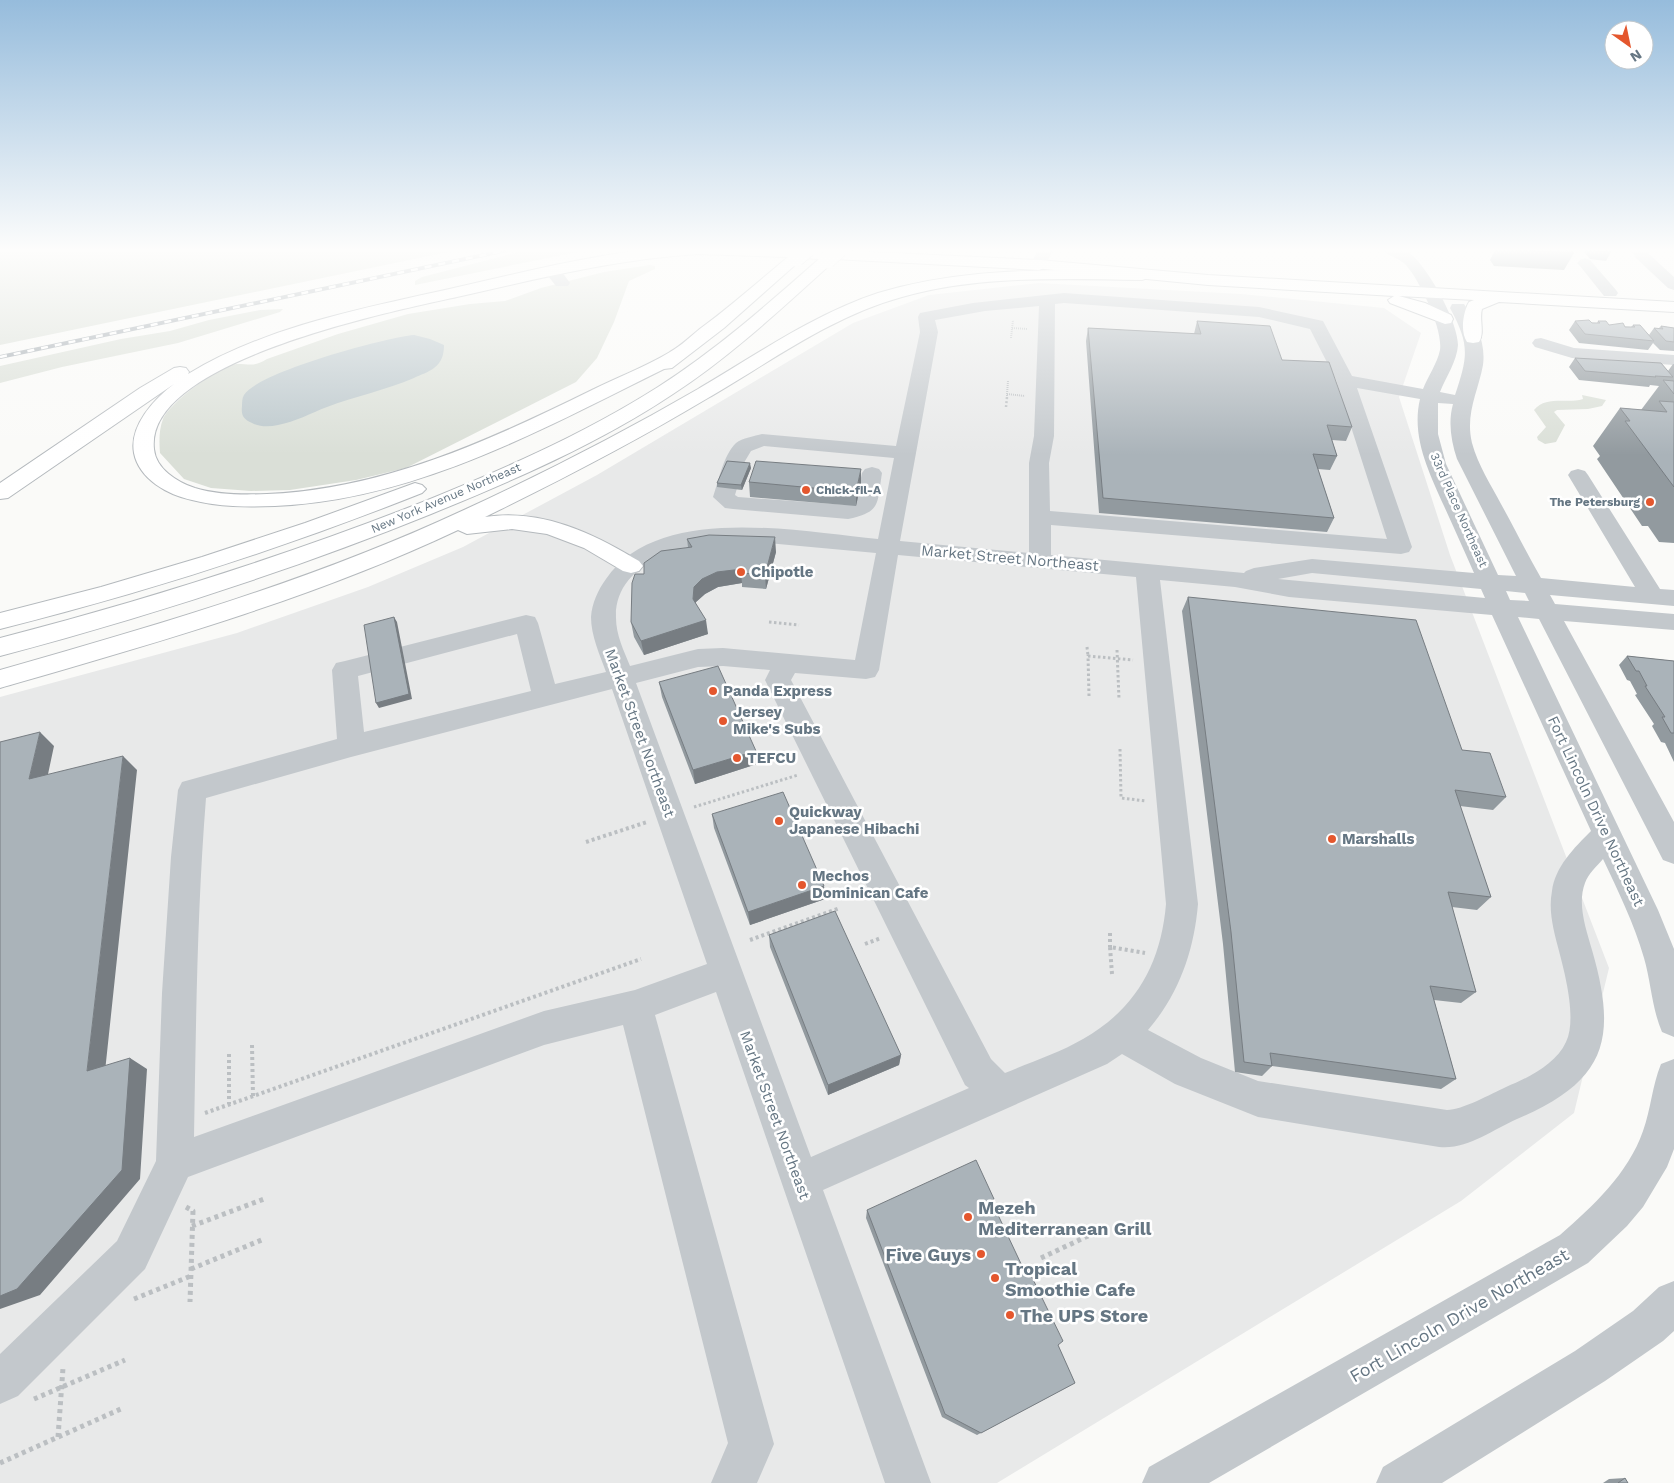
<svg xmlns="http://www.w3.org/2000/svg" width="1674" height="1483" font-family="'Work Sans',sans-serif">
<style>
.built{fill:#e8e9e9}
.green{fill:#dadfd7}
.water{fill:#bbc7cb}
.lines{fill:none;stroke-linecap:round;stroke-linejoin:round}
.major-casing{stroke:#b5babe;stroke-width:2}
.highway-casing{stroke:#b4b9bd;stroke-width:2}
.path-far4{stroke:#bbbfc2;stroke-width:2;stroke-dasharray:1 1;stroke-linecap:butt}
.path-far3{stroke:#bbbfc2;stroke-width:2.5;stroke-dasharray:2 2;stroke-linecap:butt}
.path-far2{stroke:#bbbfc2;stroke-width:3;stroke-dasharray:2.5 2.5;stroke-linecap:butt}
.path-far1{stroke:#bbbfc2;stroke-width:4;stroke-dasharray:3 3;stroke-linecap:butt}
.path{stroke:#bbbfc2;stroke-width:5;stroke-dasharray:4 4;stroke-linecap:butt}
.minor{fill:#c3c8cc;fill-rule:evenodd}
.major{fill:#fff;fill-rule:evenodd}
.highway{fill:#fff;fill-rule:evenodd}
.rail-casing{stroke:#a2aab0;stroke-width:4}
.rail{stroke:#fff;stroke-width:2.5;stroke-dasharray:7;stroke-linecap:butt}
.highway-bridge-casing{stroke:#b4b9bd;stroke-width:18;stroke-linecap:butt}
.highway-bridge{stroke:#fff;stroke-width:17}
.wall{fill:#929a9f}
.shaded-wall{fill:#777d82}
.building{fill:#aab3b9;stroke:#777d82}
.poi-dot{fill:#e4572e;stroke:#fff;stroke-width:2}
.labels{text-anchor:middle;dominant-baseline:central;stroke-width:5;stroke-linejoin:round;paint-order:stroke}
.far-poi-label{font-size:12px;font-weight:bold;fill:#657683;stroke:#fff;text-anchor:start}
.far-street-label{font-size:12px;fill:#657683;stroke:#fff}
.street-label{font-size:15px;fill:#657683;stroke:#fff}
.poi-label{font-size:15px;font-weight:bold;fill:#657683;stroke:#fff;text-anchor:start}
.near-poi-label{font-size:18px;font-weight:bold;fill:#657683;stroke:#fff;text-anchor:start}
.near-street-label{font-size:18px;fill:#657683;stroke:#fff}
</style>
<rect width="100%" height="100%" fill="#fafaf8"/>
<path class="built" d="M1039,283L1241,294L1384,308L1421,333L1399,397L1450,555L1609,968L1574,1113L1461,1201L997,1483H0V697L237,633L368,587L463,547L597,475L853,323L929,295Z"/>
<path class="green" d="M0,248H467L0,345Z
M534,248H597L415,285V281L422,277Z
M650,265L655,266V269L629,281L614,322L597,358L576,382L406,468L356,480L290,490L251,491L211,488L184,479L160,453C159,442 159,429 163,419C170,403 219,365 237,364C251,364 254,367 267,359L338,334L408,314L470,304L505,301L541,288L604,272Z
M283,309L280,312L178,343L62,367L0,383V366L121,339L170,331L209,320L260,310Z
M1582,395L1606,400L1602,406L1588,409L1557,410L1554,412L1565,425L1556,442L1545,444L1538,440L1537,437L1546,427L1534,410C1546,395 1568,404 1583,399Z"/>
<path class="water" d="M414,335L430,339L444,345C444,354 442,362 434,368C429,372 420,375 414,378C386,390 356,396 327,407C311,413 295,422 278,425C269,427 260,427 252,423C243,419 241,415 242,406C242,403 242,398 244,395C258,372 384,338 414,335Z"/>
<g class="lines">
<defs>
<path id="major" d="M1039,260L1208,275L1674,302V312L1499,302L1482,309C1479,319 1485,333 1479,342L1473,343L1467,342C1460,332 1463,312 1469,302L1474,300L1399,296L1425,303L1451,315L1453,319L1451,323L1445,324L1390,303L1388,300L1394,296L1208,285L1034,268L1031,265L1034,262Z"/>
<path id="highway" d="M659,248H789L1039,260L1044,262L1047,265L1044,268L1039,270L834,259L832,263C781,309 731,356 673,394C598,444 514,480 431,514C290,571 146,617 0,656V638C139,602 276,559 410,507C495,473 581,436 658,387C716,350 768,304 819,259L803,258L724,328L672,368L664,369C541,430 415,500 275,506C246,507 220,507 192,500C168,495 139,479 134,453C129,426 154,399 174,384L8,498L0,499V483L140,388L174,368L180,367L186,368L189,372L188,374C269,325 366,308 458,287C524,272 591,255 659,248ZM698,254L788,257C759,281 731,306 701,328C691,336 681,346 670,352C645,367 618,377 592,390C489,441 383,489 267,494C243,495 218,495 195,488C177,482 156,469 154,449C144,361 394,311 457,297C537,279 616,259 698,254Z
M1081,270H1142L1148,272L1150,275L1148,278L1142,280C1062,279 979,275 902,297C832,316 770,362 708,398C636,441 561,480 485,517C541,508 593,533 639,561L643,566L639,571L631,573L623,571L584,548L547,534L512,529L467,534L458,530C312,599 155,643 0,688V670C158,625 314,580 464,510C544,473 622,433 698,389C756,355 814,314 878,293C944,273 1012,270 1081,270Z
M415,483L422,485L426,489L422,493C284,548 144,593 0,629V613L101,587L202,557L305,523Z"/>
</defs>
<use href="#major" class="major-casing"/>
<use href="#highway" class="highway-casing"/>
<path class="path-far4" d="M1012,328L1028,329
M1011,338L1013,320
M1007,394L1008,381
M1007,398V394L1025,396"/>
<path class="path-far3" d="M1006,407L1007,397"/>
<path class="path-far2" d="M769,622L799,625
M1087,647L1088,656
M1117,650L1119,699
M1089,696L1088,656L1133,660
M1120,749L1121,798L1146,801
M694,807L798,775
M803,814L817,809"/>
<path class="path-far1" d="M586,842L647,822
M1110,933V947
M750,940L840,908
M865,944L881,938
M1112,974L1110,947L1145,953
M252,1045L253,1096
M229,1054V1104
M205,1113L641,959"/>
<path class="path" d="M186,1207L193,1211L190,1302
M192,1226L264,1199
M1041,1258L1090,1235
M191,1269L264,1239
M134,1299L191,1276
M34,1399L125,1360
M58,1437L63,1368
M0,1463L123,1408"/>
<path class="minor" d="M1038,248H1054L1044,268H1034L1031,265Z
M1381,248C1388,247 1398,246 1404,249C1425,260 1458,321 1458,345C1457,361 1446,377 1440,392L1455,395C1468,356 1470,345 1450,308L1452,304H1464C1476,322 1486,343 1483,365C1478,392 1465,414 1472,443C1478,465 1491,485 1501,504C1515,529 1527,554 1541,578L1635,587L1568,475L1571,471L1578,469L1585,471L1588,475L1660,589L1674,590V606L1550,595L1555,604L1674,614V630L1564,621L1674,822V864L1663,860L1539,619L1518,617L1658,910L1674,949V1037L1662,1032C1652,1009 1651,982 1644,958C1634,923 1618,891 1603,859C1597,866 1588,874 1585,883C1577,904 1586,929 1592,950C1618,1040 1606,1081 1517,1119C1492,1130 1467,1150 1439,1147L1258,1117L1175,1084L1122,1054L1107,1064L823,1190L931,1483H885L716,992L655,1015L774,1444L757,1483H711L728,1443L623,1025L544,1045L188,1177L145,1269L18,1396L0,1404V1354L117,1241L156,1161L162,993L171,857L178,790L182,782L337,739L332,670L336,663L345,661L526,615L535,617L538,623L555,684L606,672C600,655 591,636 591,617C592,603 598,590 606,579C658,502 800,532 878,539L894,458L764,446L751,451L745,461L735,495L738,497L848,505L856,502L862,473L865,469L872,467L879,469L882,473C877,503 882,512 848,519L733,509L725,508L713,497C719,480 723,456 736,443C742,438 755,436 762,434L896,446L920,332L918,317L920,313L973,303L1064,293L1259,307L1323,321L1352,376L1423,389C1428,376 1437,364 1440,350C1443,329 1420,281 1406,265C1399,258 1387,256 1381,248ZM1064,303L1259,317L1310,329L1336,380L1387,539L1050,511L1049,463L1054,436L1055,304ZM1039,306L1034,436L1029,463V553L900,541L938,332L935,320L985,311ZM1357,388L1420,399C1411,437 1429,472 1444,506C1454,528 1464,550 1474,573L1312,559L1254,568L1246,571L1244,573L1051,555V525L1401,554L1409,552L1412,547ZM1438,403L1453,404C1448,422 1451,441 1457,459L1516,576L1498,575L1446,464L1438,434ZM735,540L876,553L855,660L723,648L698,649L630,666C624,651 616,635 616,618C614,560 690,542 735,540ZM898,555L1136,577L1166,904C1161,963 1136,1009 1083,1039C1059,1053 1031,1062 1005,1073L991,1059L791,680L795,673L866,679L875,677L879,670ZM1312,573L1481,589L1485,598L1278,579ZM1160,580L1235,587L1289,597L1492,615L1591,831C1574,848 1555,867 1552,891C1548,911 1554,932 1559,951C1565,974 1577,1019 1566,1042C1556,1064 1528,1078 1506,1087C1491,1094 1462,1110 1447,1110L1258,1081L1201,1058L1148,1030C1179,994 1194,951 1198,904ZM1506,591L1525,593L1529,601L1510,600ZM517,634L531,691L364,732L358,676ZM723,666L770,670L765,680L965,1085L969,1088L811,1157L636,683L698,667ZM612,689L707,964L635,990L544,1011L194,1137C196,1024 197,911 206,798L351,757Z
M1630,248H1645L1648,253L1674,277V290L1668,288L1636,258Z
M1665,248H1674V253L1668,251Z
M1585,258L1590,260L1616,290L1618,293L1616,296H1604L1580,266L1577,263L1580,260Z
M552,266C560,268 565,276 570,283L568,286H556L544,271L546,268Z
M1541,338L1574,348L1674,355V365L1572,358L1535,347L1532,343L1535,339Z
M1674,1059V1149L1667,1167L1643,1207L1627,1226L1588,1263L1209,1483H1142L1149,1467L1560,1235C1593,1206 1628,1174 1643,1131C1651,1109 1652,1086 1661,1064Z
M1674,1281V1331L1663,1341L1605,1381L1442,1483H1376L1383,1467L1575,1351L1633,1311L1659,1287Z"/>
<use href="#major" class="major"/>
<use href="#highway" class="highway"/>
<defs>
<path id="rail" d="M0,357L517,248"/>
</defs>
<use href="#rail" class="rail-casing"/>
<use href="#rail" class="rail"/>
<defs>
<path id="highway-bridge" d="M796,258L808,248
M827,260L840,248"/>
</defs>
<use href="#highway-bridge" class="highway-bridge-casing"/>
<use href="#highway-bridge" class="highway-bridge"/>
</g>
<path class="wall" d="M1496,248H1570L1574,253L1564,270L1494,266L1490,260Z
M1581,248H1607L1611,252L1606,261L1590,259Z
M1197,321L1282,360L1352,427L1346,441L1332,440L1337,456L1330,470L1318,469L1334,518L1327,532L1099,513L1086,341L1088,328L1194,334Z
M1575,321L1597,323L1598,321L1609,325L1631,327L1633,325L1649,335L1654,328H1659L1661,326L1674,328V351L1660,350L1653,343L1648,350L1579,343L1569,330Z
M1575,358L1668,371L1673,364H1674V543L1659,542L1648,526H1642L1597,459L1600,456L1593,446L1620,408L1641,410L1659,386L1650,385L1649,387L1579,380L1569,367Z
M751,468L742,490L717,487V483Z
M749,482L861,483L856,506L750,497Z
M687,539L776,552L766,589L742,587V583L718,587L705,594L696,602V604L708,634L644,655L634,637L631,622L644,574L688,547Z
M1188,597L1462,750L1506,797L1493,810L1460,806L1491,897L1477,910L1452,907L1476,992L1461,1003L1434,1000L1456,1079L1441,1089L1272,1066L1262,1076L1235,1072L1223,944L1182,611Z
M1627,656L1674,661V762L1665,743L1661,742L1652,726L1654,724L1635,695L1637,694L1630,681L1627,680L1619,665Z
M659,682L756,751L757,764L695,784L662,697Z
M712,814L824,886L825,899L750,925L714,828Z
M769,935L901,1055L899,1065L828,1095L770,947Z
M994,1199L992,1202L1075,1383L977,1435L942,1417L866,1218L867,1210Z
M1625,1478L1628,1483H1603L1609,1479Z"/>
<path class="shaded-wall" d="M750,463L751,468L742,490L741,485Z
M861,469V483L856,506V492Z
M775,537L776,552L766,589L765,575Z
M742,569L741,573L742,583L718,587L705,594L696,602V613L693,599L694,587L702,579L717,572Z
M394,617L397,622L412,699L379,708L376,703Z
M706,620L708,634L644,655L641,641Z
M40,732L54,746L44,793L29,779Z
M756,751L757,764L695,784L693,770Z
M123,756L137,770L104,1081L87,1071Z
M824,886L825,899L750,925L748,912Z
M901,1055L899,1065L828,1095V1085Z
M130,1058L147,1069L140,1179L40,1295L0,1309V1296Z"/>
<path class="building" d="M1502,248H1570L1574,253L1503,249Z
M1592,248H1607L1611,252L1595,251Z
M1589,320L1592,323H1600L1598,321H1606L1609,325L1623,323L1625,327H1635L1633,325H1640L1654,341L1585,334L1575,321Z
M1197,321L1270,326L1282,360L1329,362L1352,427L1327,425L1337,456L1313,454L1334,518L1103,498L1088,328L1201,334Z
M1661,326L1674,328V342L1666,341L1654,328L1663,329Z
M1575,358L1661,363L1673,377L1655,376L1656,377L1585,371Z
M1663,380L1674,381V394Z
M1659,401L1674,402V487L1625,421H1630L1620,408L1667,412Z
M727,461L750,463L741,485L717,483Z
M756,461L861,469L856,492L749,482Z
M709,535L775,537L765,575L741,573L742,569L717,572L702,579L694,587L693,599L706,620L641,641L631,622L632,583L635,574H644V563L661,551L692,547L687,539Z
M1188,597L1416,620L1462,750L1490,753L1506,797L1455,790L1491,897L1448,892L1476,992L1430,986L1456,1079L1270,1053L1272,1066L1244,1062L1231,932Z
M394,617L409,694L376,703L364,625Z
M1627,656L1674,661V733H1671L1662,717H1665L1645,686H1647L1639,671H1636Z
M718,666L756,751L693,770L659,682Z
M40,732L29,779L123,756L87,1071L130,1058L122,1170L17,1289L0,1296V742Z
M783,792L824,886L748,912L712,814Z
M835,911L901,1055L828,1085L769,935Z
M976,1160L994,1199L991,1200L1023,1268L1027,1267L1063,1341L1058,1345L1075,1383L981,1433L945,1414L867,1210Z
M1625,1478L1628,1483H1618Z"/>
<linearGradient id="sky" x2="0" y2="1"><stop stop-color="#96bcdc"/><stop offset="0.55" stop-color="#fdfdfc"/><stop offset="1" stop-color="#fdfdfc" stop-opacity="0"/></linearGradient>
<rect width="1674" height="455" fill="url(#sky)"/>
<g class="poi-dot">
<circle cx="806" cy="490" r="5"/>
<circle cx="1650" cy="502" r="5"/>
<circle cx="741" cy="572" r="5"/>
<circle cx="713" cy="691" r="5"/>
<circle cx="723" cy="721" r="5"/>
<circle cx="737" cy="758" r="5"/>
<circle cx="779" cy="821" r="5"/>
<circle cx="1332" cy="839" r="5"/>
<circle cx="802" cy="885" r="5"/>
<circle cx="968" cy="1217" r="5"/>
<circle cx="981" cy="1254" r="5"/>
<circle cx="995" cy="1278" r="5"/>
<circle cx="1010" cy="1315" r="5"/>
</g>
<g class="labels">
<g class="far-poi-label">
<text x="816" y="490">Chick-fil-A</text>
<text x="1640" y="502" text-anchor="end">The Petersburg</text>
</g>
<g class="far-street-label">
<text transform="translate(446 498) rotate(-23)">New York Avenue Northeast</text>
<text transform="translate(1459 510) rotate(66)">33rd Place Northeast</text>
</g>
<g class="street-label">
<text transform="translate(1010 558) rotate(5)">Market Street Northeast</text>
<text transform="translate(640 733) rotate(70)">Market Street Northeast</text>
<text transform="translate(1596 811) rotate(65)">Fort Lincoln Drive Northeast</text>
<text transform="translate(775 1115) rotate(70)">Market Street Northeast</text>
</g>
<g class="poi-label">
<text x="751" y="572">Chipotle</text>
<text x="723" y="691">Panda Express</text>
<text x="733" y="712">Jersey<tspan x="733" dy="17">Mike's Subs</tspan></text>
<text x="747" y="758">TEFCU</text>
<text x="789" y="812">Quickway<tspan x="789" dy="17">Japanese Hibachi</tspan></text>
<text x="1342" y="839">Marshalls</text>
<text x="812" y="876">Mechos<tspan x="812" dy="17">Dominican Cafe</tspan></text>
</g>
<g class="near-poi-label">
<text x="978" y="1207">Mezeh<tspan x="978" dy="21">Mediterranean Grill</tspan></text>
<text x="971" y="1254" text-anchor="end">Five Guys</text>
<text x="1005" y="1268">Tropical<tspan x="1005" dy="21">Smoothie Cafe</tspan></text>
<text x="1020" y="1315">The UPS Store</text>
</g>
<g class="near-street-label">
<text transform="translate(1459 1315) rotate(-30)">Fort Lincoln Drive Northeast</text>
</g>
</g>
<g transform="translate(1629 45) rotate(147)"><circle r="24" fill="#ffffff" stroke="#c1c8cd"/>
<path d="M0-4L9 19L0 12L-9 19Z" fill="#e4572e"/>
<text y="-8" font-size="14" font-weight="bold" text-anchor="middle" fill="#657683">N</text>
</g>
</svg>
